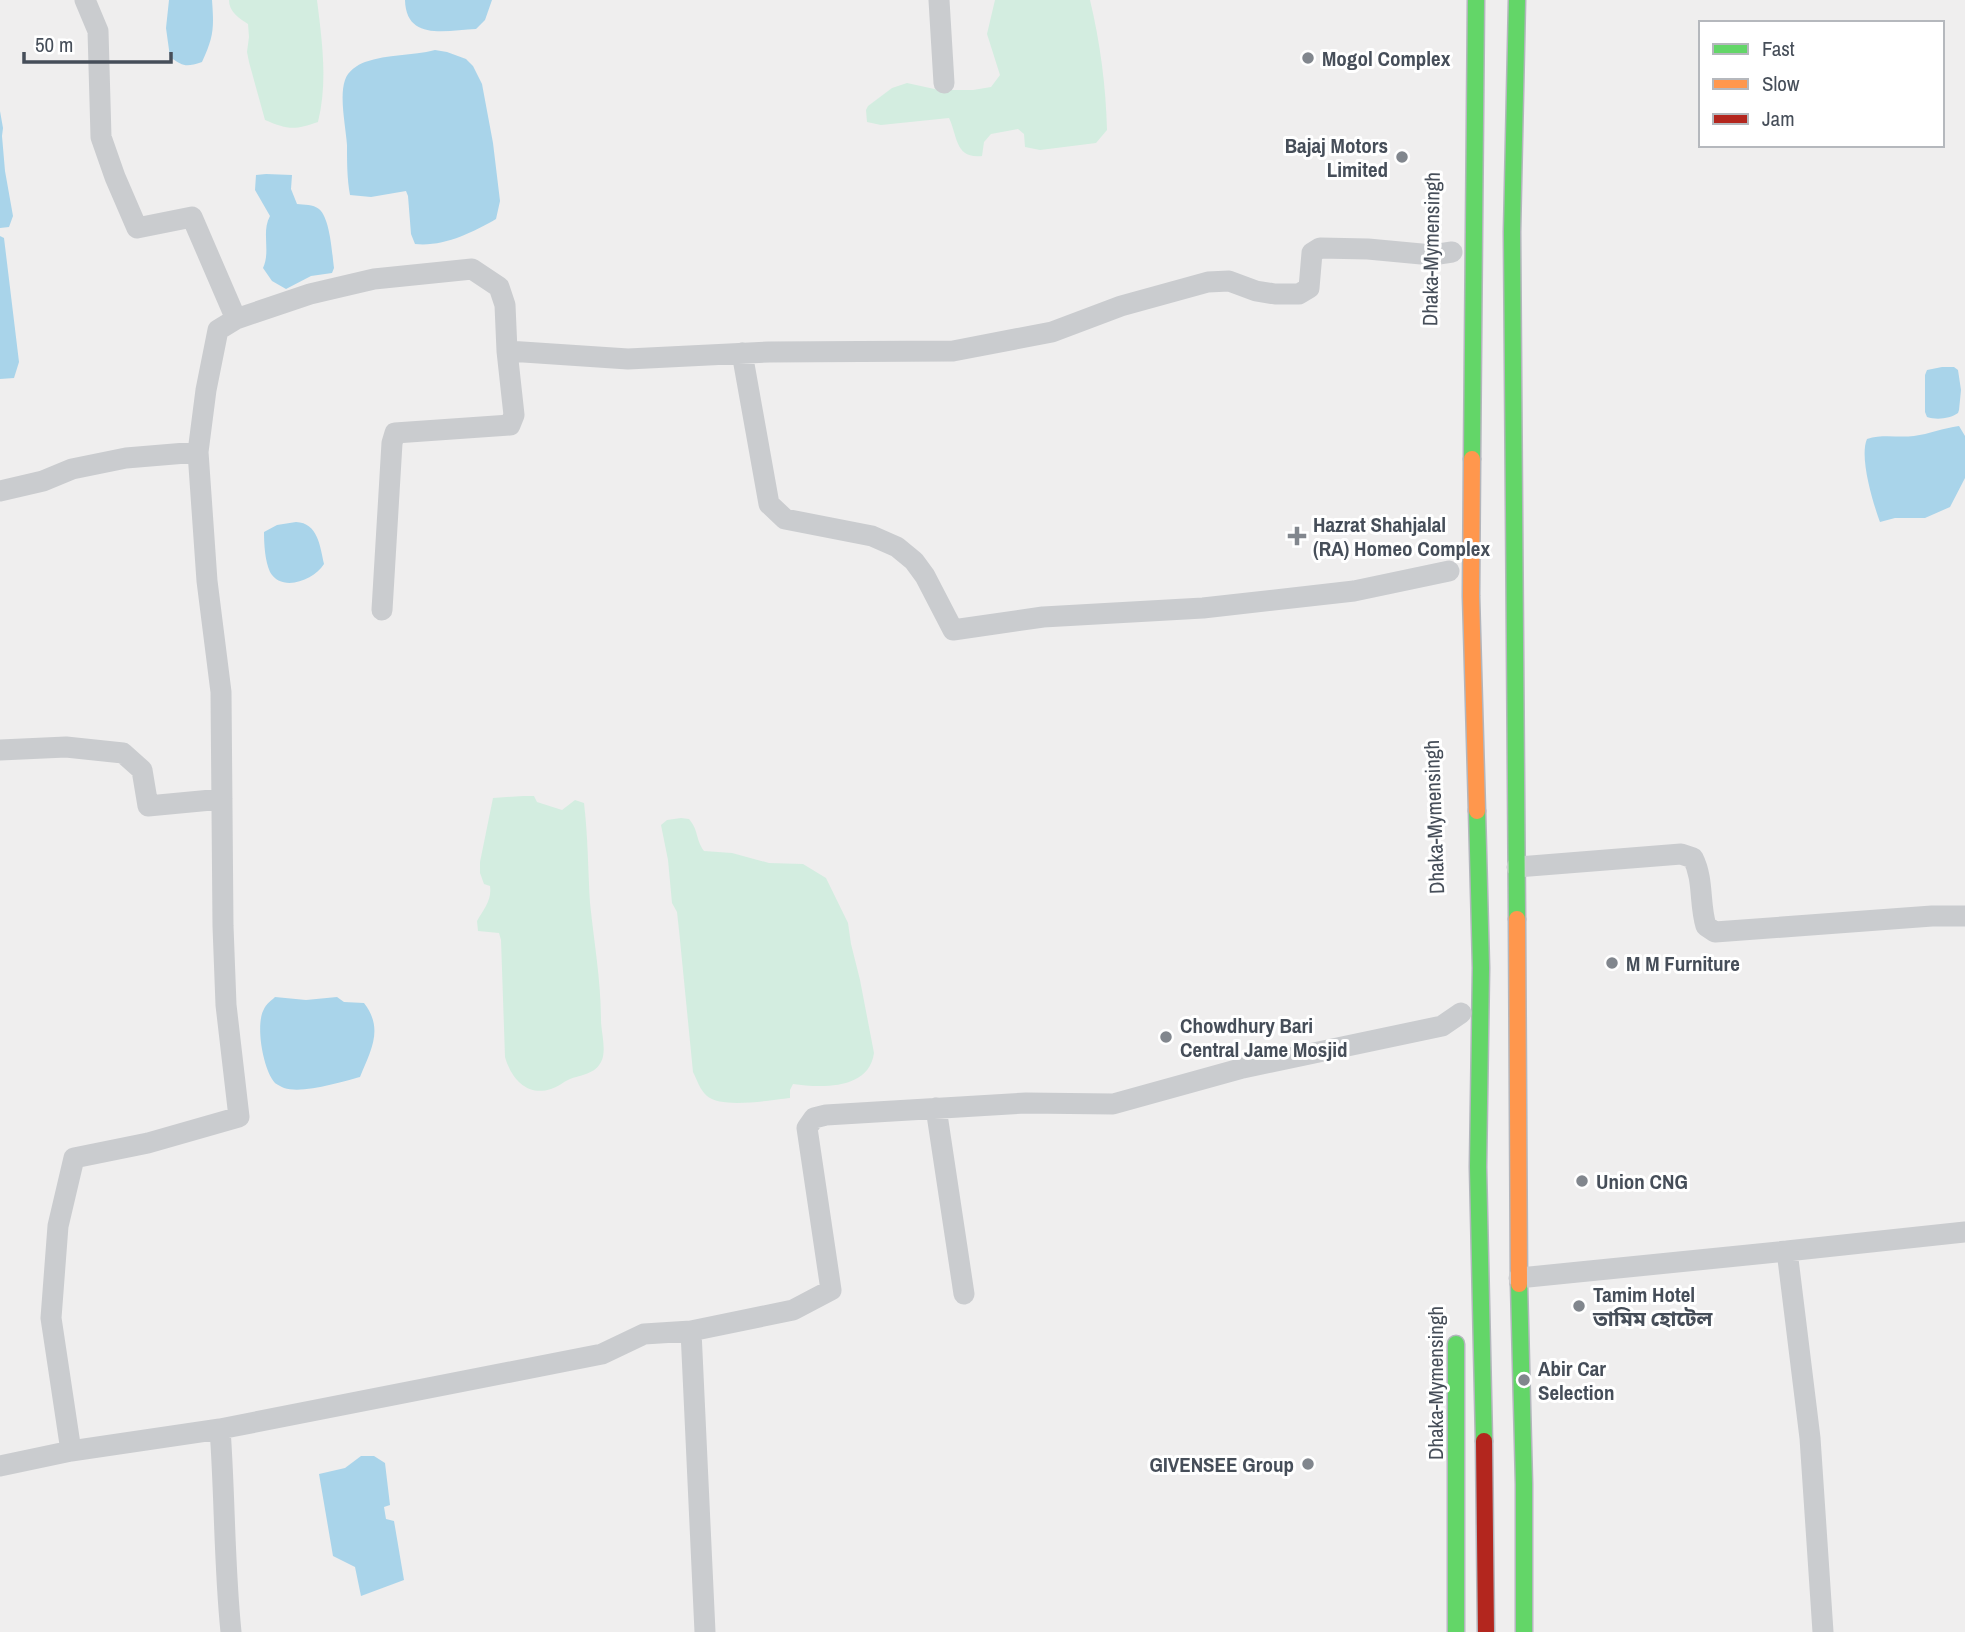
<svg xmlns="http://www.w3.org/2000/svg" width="1965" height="1632" font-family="'Archivo Narrow','Noto Sans Bengali',sans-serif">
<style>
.green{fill:#d3ede0}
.water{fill:#a9d4ea}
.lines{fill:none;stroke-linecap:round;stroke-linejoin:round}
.fast-casing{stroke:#b3b6bd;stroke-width:19}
.slow-casing{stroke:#b3b6bd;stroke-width:19}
.jam-casing{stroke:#b3b6bd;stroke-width:19}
.street{stroke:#cacccf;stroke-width:21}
.fast{stroke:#63d668;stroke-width:16}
.slow{stroke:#ff974d;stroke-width:16}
.jam{stroke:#b3261e;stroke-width:16}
.poi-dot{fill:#81868d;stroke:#fff;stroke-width:2.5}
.labels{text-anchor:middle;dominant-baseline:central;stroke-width:6;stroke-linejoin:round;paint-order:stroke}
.poi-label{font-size:21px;font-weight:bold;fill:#464e59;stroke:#fff;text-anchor:start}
.street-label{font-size:21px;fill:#464e59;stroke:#fff}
</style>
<rect width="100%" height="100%" fill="#efeeee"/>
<path class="green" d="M229,0H317C322,41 328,81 318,122C295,130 288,130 265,120L249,62L247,52L249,37L248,24C239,18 229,12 229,0Z
M995,0H1090C1100,42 1106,86 1107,130L1096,143L1040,150L1025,147L1024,134L1018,129L991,134L984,142L982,156C955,159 958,137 949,118L881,125L867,122L866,110L868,106L892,88L907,83L939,90H973L991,87L1000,75L987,34Z
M523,796H534L537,802L562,810L575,800L584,803C588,836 588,870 590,903C594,942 601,981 601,1020C601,1032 607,1051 601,1062C595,1074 581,1075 570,1079C563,1082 558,1087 551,1089C527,1097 511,1078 505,1057L501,940L499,933L478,931L477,921C484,909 492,900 490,886L484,884L480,873V862L493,798Z
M681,818L689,819C699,831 695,838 704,851L732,853L769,863L803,864L826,878L848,923L851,944L860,980L874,1053C869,1090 821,1088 793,1084L790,1090V1098C770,1100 722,1109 707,1096C700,1090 697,1080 693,1072L679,930L677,912L672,903L668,860L661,825L667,820Z"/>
<path class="water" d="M169,0H212C214,28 214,36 202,62C186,67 184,67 170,57L166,28Z
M405,0H492L485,20L476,29C448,30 406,42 405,0Z
M435,50L447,52L466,59L473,66L482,84L493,143L500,201L496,219C472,233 443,247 415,244L411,234L408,196L406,191L371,197L350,195C347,178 347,162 347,145C346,128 339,97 345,80C348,71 357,65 365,62C388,54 412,56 435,50Z
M0,111L3,128L2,136L5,171L13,216L9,227L0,228Z
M266,174L292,175L291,189L297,204C304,205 313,204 319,209C330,218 332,253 334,268L332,273L311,276L286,289L272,281L263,268C271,251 261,232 270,216L255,190L256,175Z
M0,236L4,238L19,362L14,378L0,379Z
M1942,367H1954L1958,370L1961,390L1959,410L1958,413C1950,419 1936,420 1927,417L1925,412V375L1927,370Z
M1959,426L1965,436V478L1950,507L1925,518H1895L1880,522C1873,503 1859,457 1867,439C1883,434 1898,438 1914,436C1929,434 1943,428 1959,426Z
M296,522C318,523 320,546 324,564C314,580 282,593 270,572C265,561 264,544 264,532L277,525Z
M275,997L306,1000L337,997L344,1002L364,1003C384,1029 371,1050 360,1077C341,1082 303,1094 284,1088C282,1087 276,1084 275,1083C263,1070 255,1024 264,1009C266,1004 272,1000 275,997Z
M361,1456H374L385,1463L390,1505L384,1507L386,1519L394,1521L404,1580L361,1596L355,1567L333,1556L319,1474L345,1468Z"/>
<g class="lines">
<defs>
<path id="fast" d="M1472,459L1476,0
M1477,811L1481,968L1478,1167L1484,1441
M1517,919L1512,232L1517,0
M1519,1284L1524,1484V1632
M1456,1344V1632"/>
<path id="slow" d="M1472,459L1471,596L1477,811
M1517,919L1519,1284"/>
<path id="jam" d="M1484,1441L1486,1632"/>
</defs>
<use href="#fast" class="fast-casing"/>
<use href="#slow" class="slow-casing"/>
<use href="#jam" class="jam-casing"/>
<path class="street" d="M85,0L98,31L101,137L115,177L137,228L192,217L236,319
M939,0L944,83
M742,353L769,504L785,519L872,536L897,547L914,561L925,576L953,630L1043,617L1203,608L1354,591L1449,571
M0,491L43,481L72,469L126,458L198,452
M382,610L392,443L395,433L510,425L514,415L507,351
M0,750L66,747L123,753L142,770L148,806L222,799
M1517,867L1681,854L1693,858C1704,880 1699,903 1706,926L1715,932L1932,916H1965
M936,1108L964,1294
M1787,1251L1965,1232
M1519,1278L1787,1251L1810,1438L1823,1632
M691,1331L793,1310L831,1290L807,1128L814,1118L826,1115L1026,1103L1113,1104L1243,1068L1442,1026L1461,1013
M220,1429C225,1497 224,1564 231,1632
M71,1451L51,1318L58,1226L74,1158L148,1143L239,1117L226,1005L223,926L221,692L207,581L198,452L206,390L218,330L236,319L310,294L374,279L472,269L499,287L505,305L507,351L628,359L769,352L953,351L1052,332L1121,306L1208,282L1229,281L1256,291L1275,294H1299L1309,288L1312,253L1320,248L1368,249L1432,255L1452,252
M0,1466L71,1451L220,1429L602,1354L644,1334L691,1331L705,1632"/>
<use href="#fast" class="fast"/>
<use href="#slow" class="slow"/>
<use href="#jam" class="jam"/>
</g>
<g class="poi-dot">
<circle cx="1308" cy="58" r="7"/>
<circle cx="1402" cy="157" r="7"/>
<path d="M1293.5 525.5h7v7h7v7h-7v7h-7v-7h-7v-7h7z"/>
<circle cx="1612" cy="963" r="7"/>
<circle cx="1166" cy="1037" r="7"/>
<circle cx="1582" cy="1181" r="7"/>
<circle cx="1579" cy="1306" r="7"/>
<circle cx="1524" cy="1380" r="7"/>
<circle cx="1308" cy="1464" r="7"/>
</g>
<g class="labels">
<g class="poi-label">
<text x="1322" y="58">Mogol Complex</text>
<text x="1388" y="145" text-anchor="end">Bajaj Motors<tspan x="1388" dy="24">Limited</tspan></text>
<text x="1313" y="524">Hazrat Shahjalal<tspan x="1313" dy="24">(RA) Homeo Complex</tspan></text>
<text x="1626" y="963">M M Furniture</text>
<text x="1180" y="1025">Chowdhury Bari<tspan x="1180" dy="24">Central Jame Mosjid</tspan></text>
<text x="1596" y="1181">Union CNG</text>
<text x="1593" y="1294">Tamim Hotel<tspan x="1593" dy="24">তামিম হোটেল</tspan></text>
<text x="1538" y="1368">Abir Car<tspan x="1538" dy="24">Selection</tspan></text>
<text x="1294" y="1464" text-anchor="end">GIVENSEE Group</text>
</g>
<g class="street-label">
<text transform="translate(1431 249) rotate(-89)">Dhaka-Mymensingh</text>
<text transform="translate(1434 817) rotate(-92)">Dhaka-Mymensingh</text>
<text transform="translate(1435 1383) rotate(-90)">Dhaka-Mymensingh</text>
</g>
</g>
<rect x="1699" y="21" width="245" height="126" fill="#ffffff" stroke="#b5b8bd" stroke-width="2"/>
<rect x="1713" y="44" width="35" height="10" fill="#63d668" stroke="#b5b8bd" stroke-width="2"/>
<text x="1762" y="56" font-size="21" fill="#464e59">Fast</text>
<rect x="1713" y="79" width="35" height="10" fill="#ff974d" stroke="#b5b8bd" stroke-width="2"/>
<text x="1762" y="91" font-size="21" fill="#464e59">Slow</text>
<rect x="1713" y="114" width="35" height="10" fill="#b3261e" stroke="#b5b8bd" stroke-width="2"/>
<text x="1762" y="126" font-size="21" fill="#464e59">Jam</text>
<path d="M24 52v10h147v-10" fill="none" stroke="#464e59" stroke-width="3.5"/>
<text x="35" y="52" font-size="21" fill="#464e59" stroke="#ffffff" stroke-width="5" paint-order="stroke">50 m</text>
</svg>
